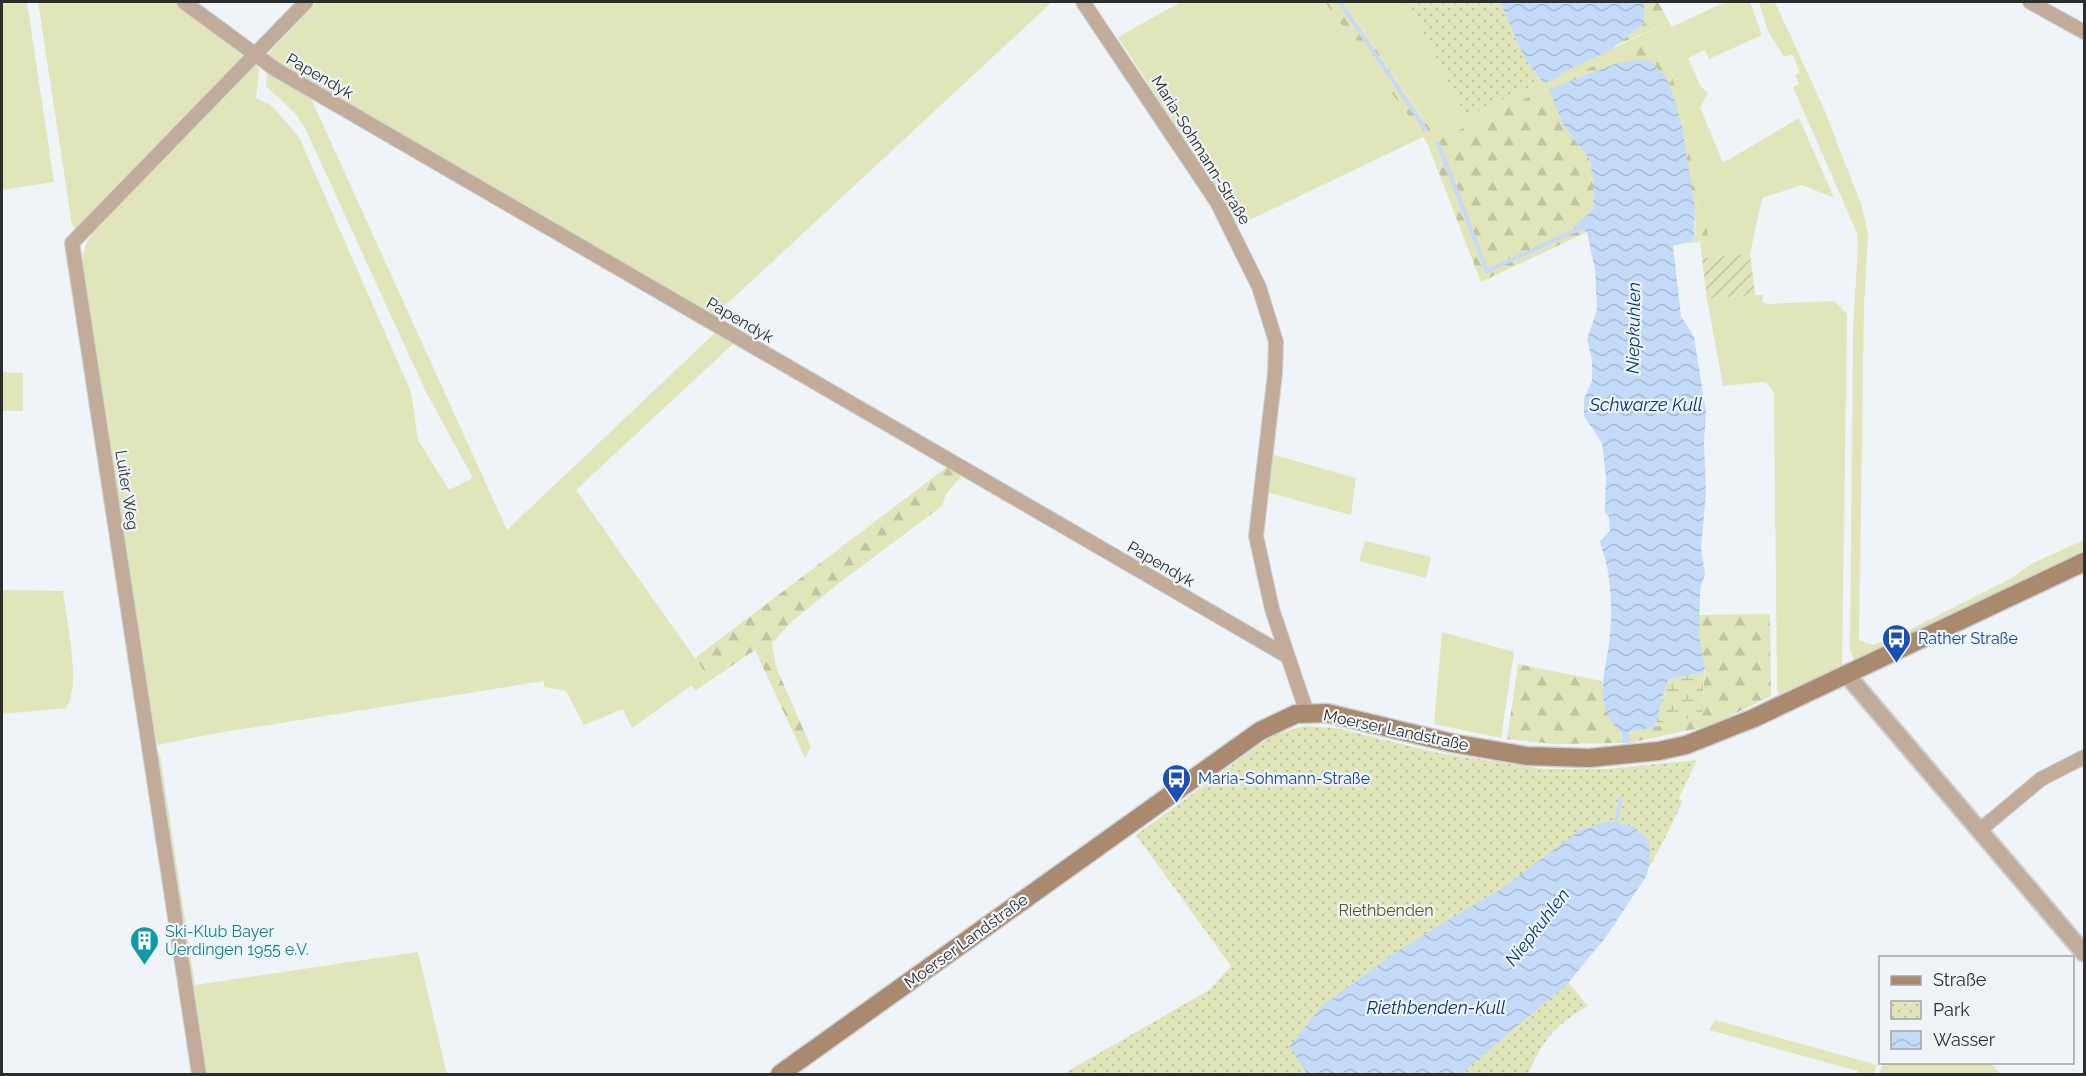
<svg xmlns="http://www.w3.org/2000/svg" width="2086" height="1076" font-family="Raleway,sans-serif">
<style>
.grass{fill:#e0e5ba}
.forest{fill:url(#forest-firs)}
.wetland{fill:url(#wetland-marsh)}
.park{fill:url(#park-dots)}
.garden{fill:url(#garden-furrows)}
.water{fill:url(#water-waves)}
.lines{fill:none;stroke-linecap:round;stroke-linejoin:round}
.stream{stroke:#c3daf9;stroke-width:4}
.minor-casing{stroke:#ccd0d5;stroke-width:16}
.tertiary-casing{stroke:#ccd0d5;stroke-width:20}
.secondary-casing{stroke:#ccd0d5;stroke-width:21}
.minor{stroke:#c2ac99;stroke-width:14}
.tertiary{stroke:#c2ac99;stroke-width:16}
.secondary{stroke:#a98a6e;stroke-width:18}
.labels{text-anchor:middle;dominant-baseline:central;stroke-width:4.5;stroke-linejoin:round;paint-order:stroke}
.street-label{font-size:16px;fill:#2b2e2f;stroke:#eff4f9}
.transit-label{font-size:16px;fill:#164399;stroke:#eff4f9;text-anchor:start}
.park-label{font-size:16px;fill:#565914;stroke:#eff4f9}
.culture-label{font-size:16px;fill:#0d838f;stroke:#eff4f9;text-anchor:start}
.water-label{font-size:18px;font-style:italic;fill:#063973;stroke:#eff4f9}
</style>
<defs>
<pattern id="forest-firs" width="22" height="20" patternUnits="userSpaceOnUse" patternTransform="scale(1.5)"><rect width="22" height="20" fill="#e0e5ba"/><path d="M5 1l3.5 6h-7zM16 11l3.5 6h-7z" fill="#c0c5a0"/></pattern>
<pattern id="wetland-marsh" width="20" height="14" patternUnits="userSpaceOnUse" patternTransform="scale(1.5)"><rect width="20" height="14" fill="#e0e5ba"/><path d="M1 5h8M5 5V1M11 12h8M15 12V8" fill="none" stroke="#c0c5a0"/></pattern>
<pattern id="park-dots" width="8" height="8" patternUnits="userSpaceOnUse" patternTransform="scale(1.5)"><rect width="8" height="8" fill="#e0e5ba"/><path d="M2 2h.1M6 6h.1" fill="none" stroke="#c0c5a0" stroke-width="1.8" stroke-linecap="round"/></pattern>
<pattern id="garden-furrows" width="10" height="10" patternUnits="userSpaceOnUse" patternTransform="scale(1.5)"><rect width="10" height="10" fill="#e0e5ba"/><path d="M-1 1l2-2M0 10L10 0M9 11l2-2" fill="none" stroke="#c0c5a0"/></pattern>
<pattern id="water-waves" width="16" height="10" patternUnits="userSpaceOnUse" patternTransform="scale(1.5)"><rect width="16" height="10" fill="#c3daf9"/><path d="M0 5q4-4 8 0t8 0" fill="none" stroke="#a8bbd6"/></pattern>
</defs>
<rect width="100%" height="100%" fill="#eff4f9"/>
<path class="grass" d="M2,2H27L54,182L2,190Z
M38,2H174L244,57L83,228H75L72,225Z
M317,2H1052L714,316L266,56Z
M1181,2H1325L1424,137L1433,132L1344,2H1407L1466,117L1542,81L1544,84L1561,76L1560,73L1669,22L1672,27L1725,2H1750L1762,35L1709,59L1705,50L1688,58L1701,87L1708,93L1700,107L1723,163L1799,118L1834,198L1802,185L1762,198L1750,254L1702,258L1700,242L1708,237L1698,178L1695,180L1671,69L1644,42L1428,145L1423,137L1239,225L1118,37Z
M1759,2H1775L1824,109L1861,204L1868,234L1864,306L1859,640L1872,645L1891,639L2010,579L2033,563L2084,540V551L1854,660L1850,649L1853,330L1858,245L1857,233L1793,87L1799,84L1795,75L1800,73L1792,54L1784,57L1768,31Z
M253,64L259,69L256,98L271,105L299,137L411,392L418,440L449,490L473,478L425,390L306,130L296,114L266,86L267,68L309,94L507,530L718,330L736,341L576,490L704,671L690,682L692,685L632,728L623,709L584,725L566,691L544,687V681L212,734L157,745L107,440L82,260L86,244L95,229Z
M1755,295H1763L1762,302L1769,304L1834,301L1847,314L1842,665L1779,695L1777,689L1774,393L1768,384L1763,382L1723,386L1707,299Z
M2,372L23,373V411H2Z
M1271,454L1356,478L1351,515L1266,492Z
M1365,541L1431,557L1426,578L1359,561Z
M2,590L63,591C66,621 82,684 66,708L2,714Z
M1442,632L1514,652L1501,738L1434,724Z
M155,748L160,754L195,985L418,952L447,1074H207Z
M1715,1020L1877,1065L1874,1074H1857L1858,1071L1709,1030Z
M1883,1062L1991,1063L2000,1074H1879Z"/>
<path class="forest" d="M1325,2H1344L1433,133L1424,137Z
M1644,2H1658L1669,22L1615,46L1644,23Z
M1644,42L1671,69L1695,179L1699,178L1708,237L1700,242L1679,244L1694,240C1699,214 1691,184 1685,158L1564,82L1563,125L1589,158L1594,183L1593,208L1585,218L1575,224L1587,232L1481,282L1428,145Z
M951,464L965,472L946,494L942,506L839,583L790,623L772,643L776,667L811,747L805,758L755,650L695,691L690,682L704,671L695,658Z
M1770,614L1771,696L1709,726L1629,743V732L1702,715L1705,668L1699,634V615Z
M1518,664L1602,681C1603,709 1623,721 1622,743L1553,744L1507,739Z"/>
<path class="wetland" d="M1704,672L1702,715L1655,727L1666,684L1669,680Z"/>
<path class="park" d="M1407,2H1500L1525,59L1542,81L1466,117Z
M1304,726L1336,728L1439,753L1544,769H1605L1697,760L1679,798L1682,802C1653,868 1615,926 1568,982L1588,1006C1556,1024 1542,1041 1528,1074H1063L1209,990L1231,966L1136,835L1273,735Z"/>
<path class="garden" d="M1750,254L1755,295L1707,299L1702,258Z"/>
<path class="water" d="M1500,2H1644V23L1609,51L1561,73V76L1544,84L1525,59Z
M1637,60L1650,61L1667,78L1674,98L1682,127L1695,208L1694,240L1673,246L1681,316L1694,337L1706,412L1704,442L1706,492L1701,548L1705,574L1700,589L1699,634L1705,668L1704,672L1669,680L1666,684L1655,727L1629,732V743H1622V733C1589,704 1608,670 1610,633C1612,614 1611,591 1608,572C1607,562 1602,551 1600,541L1610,531L1609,517L1605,512L1606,476L1602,443L1584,416V399L1592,381V360L1587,339L1597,310L1595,270L1587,232L1575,228V224L1585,218L1593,208L1594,183L1589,158L1563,125L1549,89L1615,64Z
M1608,821L1633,826L1649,841L1650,857L1647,875L1606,937L1568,983L1461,1074H1307L1290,1046L1323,1005L1399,950L1504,887L1580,830Z"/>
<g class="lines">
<path class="stream" d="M1340,2L1426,130
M1438,143L1487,271L1581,228
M1615,826L1621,799"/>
<defs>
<path id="minor" d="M184,2L275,69L1287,656
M1083,2L1217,202L1259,287L1276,342L1275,373L1256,536L1272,609L1307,713
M2030,2L2084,32
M1980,830L2041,779L2084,757
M199,1074L72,243L306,2"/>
<path id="tertiary" d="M1847,675L2084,953"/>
<path id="secondary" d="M780,1074L1260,731L1296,714L1327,713L1452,743L1527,756L1589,758L1659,751L1686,745L1754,718L2084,562"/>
</defs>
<use href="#minor" class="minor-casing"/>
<use href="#tertiary" class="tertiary-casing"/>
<use href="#secondary" class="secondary-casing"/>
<use href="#minor" class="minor"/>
<use href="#tertiary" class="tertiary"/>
<use href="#secondary" class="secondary"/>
</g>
<defs>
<symbol id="bus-pin" viewBox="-11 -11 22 30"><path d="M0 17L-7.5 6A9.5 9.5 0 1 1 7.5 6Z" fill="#1a4fb4" stroke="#eff4f9"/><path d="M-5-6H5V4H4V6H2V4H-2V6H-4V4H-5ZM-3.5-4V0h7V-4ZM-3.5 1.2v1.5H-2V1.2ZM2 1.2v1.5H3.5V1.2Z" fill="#fff"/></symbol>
<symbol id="building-pin" viewBox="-11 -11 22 30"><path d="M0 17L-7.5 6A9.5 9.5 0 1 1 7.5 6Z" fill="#0f9aa8" stroke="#eff4f9"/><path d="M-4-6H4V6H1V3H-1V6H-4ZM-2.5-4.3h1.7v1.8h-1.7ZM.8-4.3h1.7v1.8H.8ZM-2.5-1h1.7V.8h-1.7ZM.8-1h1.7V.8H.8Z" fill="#fff"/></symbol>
</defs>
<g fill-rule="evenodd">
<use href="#bus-pin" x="1880" y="622" width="33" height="45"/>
<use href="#bus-pin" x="1160" y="762" width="33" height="45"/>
<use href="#building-pin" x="128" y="924" width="33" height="45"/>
</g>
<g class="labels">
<g class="street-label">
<text transform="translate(320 76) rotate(30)">Papendyk</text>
<text transform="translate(1201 150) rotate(58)">Maria-Sohmann-Straße</text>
<text transform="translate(740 320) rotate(30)">Papendyk</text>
<text transform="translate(127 490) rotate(81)">Luiter Weg</text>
<text transform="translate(1161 564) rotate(30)">Papendyk</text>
<text transform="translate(1396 730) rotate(12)">Moerser Landstraße</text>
<text transform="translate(966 941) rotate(-36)">Moerser Landstraße</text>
</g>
<g class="transit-label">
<text x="1918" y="638">Rather Straße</text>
<text x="1198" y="778">Maria-Sohmann-Straße</text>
</g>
<g class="park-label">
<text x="1386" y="910">Riethbenden</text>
</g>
<g class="culture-label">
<text x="165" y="931">Ski-Klub Bayer<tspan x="165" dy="18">Uerdingen 1955 e.V.</tspan></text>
</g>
<g class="water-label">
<text transform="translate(1633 328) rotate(-89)">Niepkuhlen</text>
<text x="1646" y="404">Schwarze Kull</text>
<text transform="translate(1537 927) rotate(-52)">Niepkuhlen</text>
<text x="1436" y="1007">Riethbenden-Kull</text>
</g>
</g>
<rect width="2086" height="1076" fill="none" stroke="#2b2e2f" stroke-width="6"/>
<rect x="1879" y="956" width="195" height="108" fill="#eff4f9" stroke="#a1a5a8" stroke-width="1.5"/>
<rect x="1891" y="976" width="30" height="9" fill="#a98a6e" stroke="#a1a5a8" stroke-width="1.5"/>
<text x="1933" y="986" font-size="18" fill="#2b2e2f">Straße</text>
<rect x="1891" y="1001" width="30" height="18" fill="url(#park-dots)" stroke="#a1a5a8" stroke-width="1.5"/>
<text x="1933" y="1016" font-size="18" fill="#2b2e2f">Park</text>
<rect x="1891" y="1031" width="30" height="18" fill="url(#water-waves)" stroke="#a1a5a8" stroke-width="1.5"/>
<text x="1933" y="1046" font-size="18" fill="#2b2e2f">Wasser</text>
</svg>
